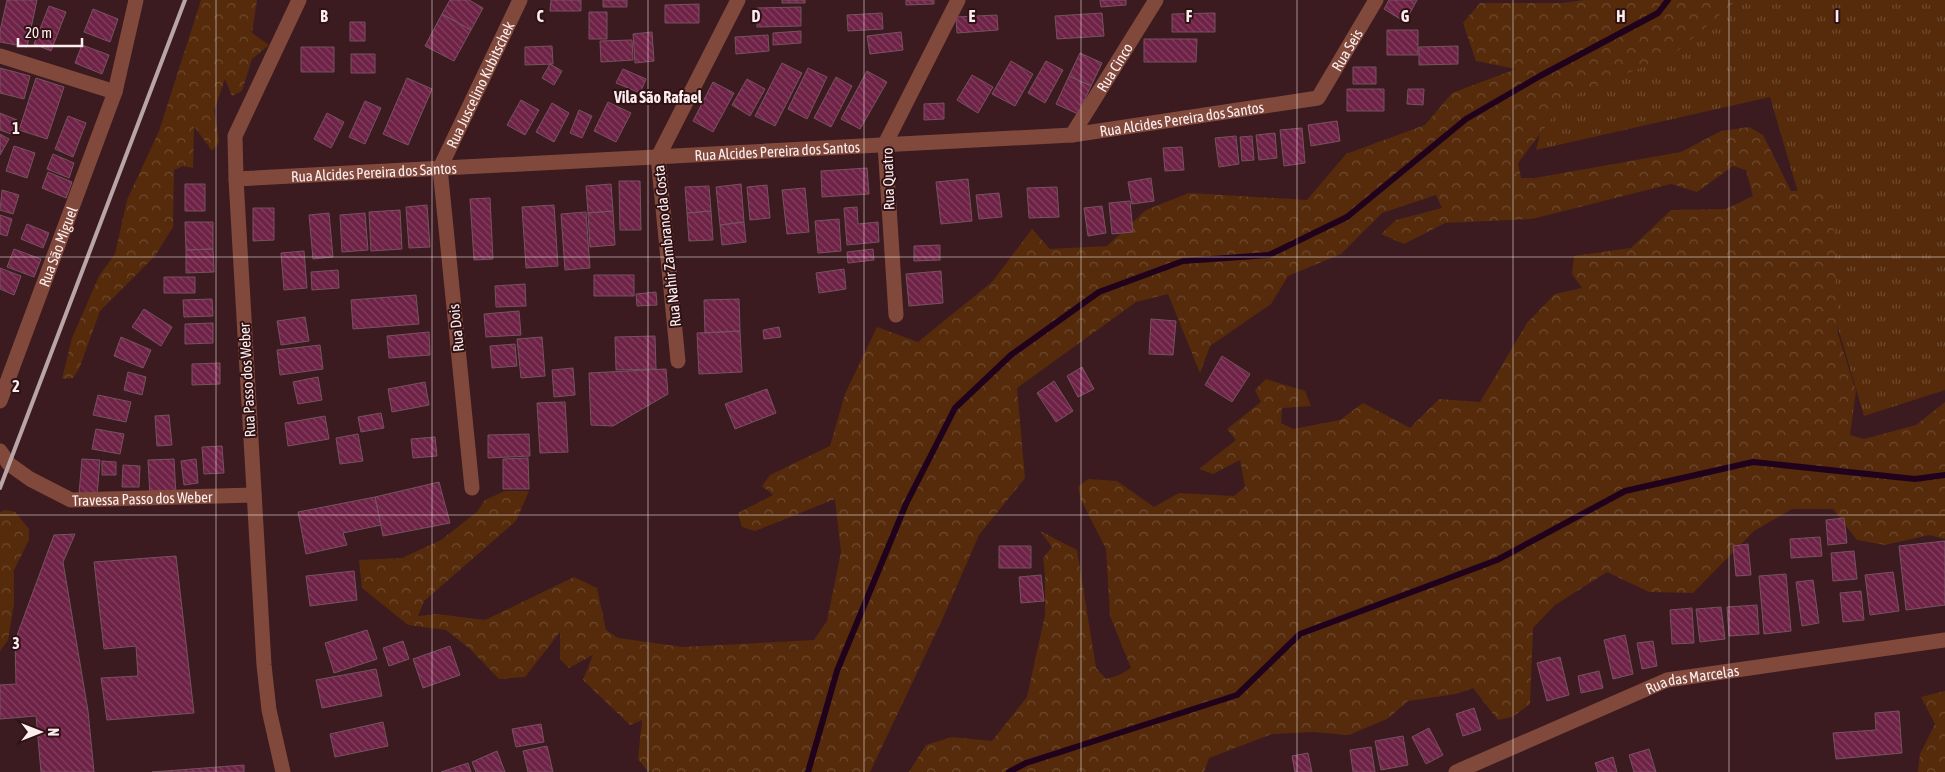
<svg xmlns="http://www.w3.org/2000/svg" width="1945" height="772" font-family="'Asap Condensed',sans-serif">
<style>
.grass{fill:url(#grass-tufts)}
.forest{fill:url(#forest-crowns)}
.lines{fill:none;stroke-linecap:round;stroke-linejoin:round}
.stream{stroke:#21021c;stroke-width:6}
.building{fill:url(#building-back-hatch);stroke:#755360}
.minor{stroke:#80493c;stroke-width:15}
.rail{stroke:#b9a5a7;stroke-width:4}
.grid{fill:none;stroke:#fceeef;stroke-width:1;stroke-opacity:0.55}
.labels{text-anchor:middle;dominant-baseline:central;stroke-width:4;stroke-linejoin:round;paint-order:stroke}
.street-label{font-size:15px;fill:#fceeef;stroke:#301215}
.neighbourhood-label{font-size:16px;font-weight:bold;fill:#fceeef;stroke:#301215}
.grid-label{font-size:16px;text-anchor:middle;font-weight:bold;fill:#fceeef;stroke:#301215;stroke-width:4;stroke-linejoin:round;paint-order:stroke}
</style>
<defs>
<pattern id="grass-tufts" width="24" height="20" patternUnits="userSpaceOnUse" patternTransform="scale(1.25)"><rect width="24" height="20" fill="#552b0b"/><path d="M3 7l-1-3M5 7V3M7 7l1-3M15 17l-1-3M17 17v-4M19 17l1-3" fill="none" stroke="#6e4a2f"/></pattern>
<pattern id="forest-crowns" width="20" height="18" patternUnits="userSpaceOnUse" patternTransform="scale(1.25)"><rect width="20" height="18" fill="#552b0b"/><path d="M2 6a3 3 0 1 1 6 0M12 15a3 3 0 1 1 6 0" fill="none" stroke="#6e4a2f"/></pattern>
<pattern id="building-back-hatch" width="6" height="6" patternUnits="userSpaceOnUse" patternTransform="scale(1.25)"><rect width="6" height="6" fill="#6e2246"/><path d="M-1 5l2 2M0 0l6 6M5-1l2 2" fill="none" stroke="#844261"/></pattern>
</defs>
<rect width="100%" height="100%" fill="#3b1b1f"/>
<path class="grass" d="M1710,0H1945V390L1864,416L1770,97L1536,150L1553,82Z"/>
<path class="forest" d="M201,0H257L252,33L269,45L252,59L242,91L232,96L225,79L214,110L219,142L212,151L194,126L193,168L183,166L174,170L173,227L155,256L100,311L79,369L73,378L62,379L72,338L99,276L115,254L127,200L159,131Z
M1584,0H1737L1674,54L1567,98L1518,163L1521,178H1535L1681,152L1721,131L1749,127L1763,135L1791,191L1832,190L1838,334L1856,391L1850,435L1864,439L1916,425L1945,402V539L1929,535L1885,545L1857,540L1833,509H1792L1754,531L1693,593L1649,592L1607,572L1555,605L1533,628L1530,704L1512,717L1498,720L1473,688L1456,694L1408,701L1387,719L1349,735L1312,732L1272,734L1209,758L1204,772H909L926,745L952,737L992,741L1027,697L1045,615V575L1043,558L1052,547L1040,531L1077,550L1096,668L1106,679L1119,675L1131,668L1110,616L1106,549L1081,500L1078,487L1088,479L1117,481L1154,507L1179,493L1234,496L1245,487L1240,460L1213,474L1199,469L1236,440L1227,429L1261,402L1255,390L1266,379L1305,391L1311,406L1282,408L1281,423L1293,429L1340,420L1363,403L1410,428L1439,399L1480,402L1527,323L1555,294L1582,288L1572,274L1574,256L1631,248L1671,210L1726,209L1753,196L1746,170L1733,166L1697,192L1671,184L1532,219L1445,223L1404,244L1381,234L1396,220L1442,208L1436,195L1382,213L1341,254L1288,276L1271,304L1210,346L1200,373L1168,294L1136,302L1017,388L1025,478L979,535L942,620L870,772H651L647,770L638,759L642,720L630,725L583,680L593,655L569,668L560,659V632L525,677L499,679L470,649L446,630L408,625L362,588L359,560L402,558L441,540L477,512L485,500L505,491H529L516,521L424,601L418,616L437,614L485,620L574,577L597,588L606,630L618,638L683,647L814,640L827,621L841,552L835,499L755,531L742,527L738,513L773,495L762,486L770,475L830,446L845,394L877,327L918,342L992,282L1032,229L1050,249L1107,246L1146,210L1189,193L1307,200L1346,154L1425,125L1452,93L1516,69L1476,61L1463,23L1480,3H1563Z
M6,510L15,512L29,529V540L14,570V604L8,640L0,651V512Z
M1945,691V772H1918L1920,754L1935,724L1921,697Z"/>
<g class="lines">
<path class="stream" d="M808,772L837,671L906,504L955,408L1011,355L1099,292L1183,261L1269,255L1347,217L1466,119L1540,76L1658,13L1668,0
M1009,772L1026,763L1237,695L1300,634L1497,560L1625,491L1753,462L1915,479L1945,475"/>
</g>
<path class="building" d="M7,0H37L27,47L0,42V31Z
M450,0H469L483,8L471,30L442,14Z
M551,0H581V11H550Z
M603,0H627V7H603Z
M782,0H805V3H782Z
M906,0H934V4L906,5Z
M1100,0H1126V5L1101,7Z
M1389,0H1417L1405,22L1384,9Z
M699,4V23H665V5Z
M49,6L66,12L51,51L34,44Z
M801,7V26L757,27V8Z
M93,9L118,19L110,42L84,32Z
M589,12H607V39H589Z
M882,13L883,29L848,31L847,15Z
M1102,13L1104,36L1057,39L1055,16Z
M1215,13V32H1172V14Z
M442,14L471,30L454,61L425,46Z
M997,15L998,30L957,33L956,17Z
M350,22H365V41H350Z
M1387,30H1418V55H1387Z
M801,31V43L773,45V33Z
M652,32L654,61L635,63L633,34Z
M901,32L903,50L870,54L867,36Z
M768,35L769,51L736,54L735,37Z
M1144,39H1197L1196,62H1144Z
M632,40L633,60L601,62L600,41Z
M82,45L109,55L102,74L75,63Z
M552,46L553,64L525,65V47Z
M1458,46V64L1419,65V47Z
M301,47H334V72H301Z
M1080,53L1102,63L1091,86L1069,76Z
M351,54H375V73H351Z
M1011,61L1033,74L1015,106L992,94Z
M1046,61L1063,70L1045,103L1028,93Z
M782,63L802,73L775,126L755,116Z
M550,64L562,71L554,85L542,78Z
M1353,67H1376V84H1353Z
M0,68L30,76L24,99L0,93Z
M808,68L827,77L807,119L788,109Z
M623,69L646,79L640,93L616,83Z
M867,71L887,82L860,129L841,119Z
M972,75L993,87L978,113L957,100Z
M1069,76L1091,86L1078,114L1056,104Z
M836,77L852,86L831,127L814,118Z
M36,78L64,87L47,139L19,130Z
M407,78L432,89L408,145L383,134Z
M747,79L765,89L750,116L732,105Z
M713,82L734,93L713,132L693,121Z
M1347,89H1384V111H1347Z
M1408,89H1424L1423,105L1407,104Z
M521,100L539,110L525,135L507,125Z
M365,101L381,108L365,144L349,137Z
M608,102L631,113L616,142L594,131Z
M552,103L569,113L554,142L536,132Z
M944,103V119L924,120V104Z
M579,110L592,116L582,138L570,133Z
M0,113L17,120L11,134L0,130Z
M327,113L344,122L331,148L314,139Z
M68,116L86,123L73,157L55,149Z
M1337,121L1340,141L1311,146L1308,125Z
M1302,128L1305,163L1284,166L1280,130Z
M1275,133L1277,158L1259,160L1256,135Z
M0,134L9,139L0,155Z
M1236,136L1239,164L1219,167L1215,138Z
M1252,136L1254,160L1242,161L1240,137Z
M14,146L35,153L27,178L6,171Z
M1182,147L1184,170L1165,171L1163,148Z
M53,154L74,163L69,178L47,169Z
M867,168L869,194L822,197L821,171Z
M48,172L72,182L66,198L42,188Z
M1151,178L1154,201L1132,204L1128,182Z
M968,179L972,221L941,224L936,182Z
M619,181H640L641,230H620Z
M185,184H205V211H185Z
M611,184L613,211L588,213L586,186Z
M741,184L744,222L720,225L716,187Z
M767,185L770,218L750,220L747,187Z
M709,186L711,211L687,213L685,187Z
M1057,187L1059,217L1029,218L1027,188Z
M805,188L809,232L787,234L782,190Z
M2,190L19,195L13,214L0,210Z
M999,193L1002,217L979,219L976,195Z
M490,198L493,259L474,260L470,199Z
M1130,201L1133,232L1112,234L1109,203Z
M427,205L430,247L409,248L406,207Z
M554,205L558,266L526,268L522,207Z
M1102,206L1106,233L1088,236L1084,208Z
M857,207L858,224L878,222L879,242L847,245L844,208Z
M253,208H274V240L253,241Z
M400,210L402,249L371,251L369,212Z
M613,211L615,245L590,247L588,213Z
M711,211L713,240L689,241L687,213Z
M586,212L590,268L565,270L561,214Z
M329,213L333,257L313,259L309,215Z
M365,213L368,250L342,252L340,215Z
M0,215L12,219L7,236L0,234Z
M839,219L841,251L818,253L815,221Z
M185,222H213V249L186,250Z
M744,222L746,242L722,245L720,225Z
M27,224L49,233L43,248L21,239Z
M940,245V260L914,261V246Z
M14,249L41,259L34,277L7,267Z
M213,249L214,272L186,273V250Z
M873,249L874,260L848,263L847,252Z
M304,251L307,288L284,290L281,253Z
M0,268L21,276L14,295L0,289Z
M844,269L846,289L819,293L816,273Z
M338,270L339,288L312,290L311,272Z
M941,271L943,303L909,306L906,274Z
M594,275H634V296H594Z
M164,277H195V293H164Z
M525,284L526,306L496,307L495,286Z
M656,292L657,305L637,306L636,294Z
M416,295L419,324L353,329L351,300Z
M212,299L213,316L184,317L183,300Z
M739,299L740,331L705,333L704,300Z
M144,309L172,327L161,346L132,327Z
M519,311L521,335L486,337L484,314Z
M305,317L309,341L281,345L277,321Z
M1151,319L1176,321L1173,355L1149,354Z
M213,323V343L185,344V324Z
M779,327L781,337L764,339L763,330Z
M740,331L742,372L699,374L697,333Z
M429,332L430,355L389,358L387,336Z
M655,336L656,369L616,370L615,337Z
M121,337L151,350L143,368L114,356Z
M542,337L545,376L521,378L517,339Z
M515,344L517,366L492,368L490,346Z
M320,345L323,369L280,375L277,350Z
M1222,356L1250,374L1232,402L1205,385Z
M220,363V384L192,385V364Z
M1082,367L1094,389L1078,397L1067,376Z
M573,368L575,395L554,397L552,370Z
M666,369L668,394L613,426L591,425L589,373Z
M128,372L146,377L142,395L124,390Z
M318,377L322,400L298,404L293,382Z
M1054,381L1073,411L1056,422L1037,393Z
M425,382L429,405L392,412L388,389Z
M767,389L776,413L735,429L725,404Z
M98,395L131,402L126,422L93,415Z
M565,402L568,452L540,453L537,403Z
M381,413L384,428L361,432L358,417Z
M169,415L172,445L157,446L155,416Z
M325,416L329,439L288,446L285,423Z
M96,429L124,434L120,454L92,449Z
M358,434L363,461L340,464L336,438Z
M529,434L530,456L488,458V435Z
M435,437L437,456L413,458L411,439Z
M222,446L224,473L204,474L202,447Z
M528,458L529,489H503V459Z
M82,459L100,460L97,496L79,494Z
M174,459L176,495L150,496L148,460Z
M196,459L198,483L184,485L181,461Z
M102,461L116,462V475H102Z
M123,465L140,466L139,487H122Z
M439,482L450,523L383,536L375,497Z
M375,497L381,525L343,533L347,545L306,554L298,512Z
M1844,518L1847,543L1828,545L1826,520Z
M75,534L63,562L88,711L94,772H41L36,716L0,719V685L16,684L15,641L54,535Z
M1820,537L1822,556L1791,558L1790,539Z
M1945,541V605L1906,610L1899,546Z
M1748,544L1751,575L1736,576L1733,546Z
M999,546H1031V568H999Z
M1854,551L1857,579L1833,581L1831,553Z
M176,556L194,713L107,720L101,678L138,676L136,646L104,649L94,562Z
M354,571L357,600L310,606L306,576Z
M1893,572L1899,611L1870,615L1865,575Z
M1786,574L1791,631L1764,634L1759,576Z
M1041,575L1044,601L1021,603L1019,577Z
M1813,580L1819,623L1802,626L1796,582Z
M1861,591L1864,620L1843,622L1840,593Z
M1757,605L1759,634L1729,636L1727,607Z
M1721,607L1725,639L1700,642L1696,609Z
M1692,608L1694,643L1672,644L1670,610Z
M367,630L377,659L334,673L325,643Z
M1625,635L1633,674L1613,679L1604,640Z
M403,641L409,659L389,666L383,648Z
M1653,641L1657,666L1642,669L1637,643Z
M450,646L460,675L423,688L413,659Z
M1560,657L1569,695L1547,701L1537,663Z
M376,669L382,696L322,708L316,680Z
M1599,671L1603,688L1581,693L1578,676Z
M1474,708L1481,730L1463,736L1456,714Z
M1899,711L1902,753L1836,759L1833,733L1876,730L1875,713Z
M383,722L388,746L335,757L330,734Z
M541,724L544,742L516,747L512,729Z
M1429,728L1443,755L1426,764L1412,737Z
M1403,736L1408,765L1381,770L1375,741Z
M547,746L553,772H528L523,751Z
M1371,747L1375,772H1353L1350,750Z
M1649,749L1656,772H1634L1629,755Z
M497,751L505,772H476L472,762Z
M1308,753L1312,772H1295L1292,756Z
M1613,757L1617,772H1598L1595,763Z
M468,763L471,772H441Z
M244,765V772H152Z"/>
<g class="lines">
<g class="minor">
<path d="M0,56L115,92"/>
<path id="s1" d="M1072,135L1156,0"/>
<path id="s2" d="M236,179L1072,135L1318,98L1376,0"/>
<path d="M896,315L885,144L958,0"/>
<path d="M678,361L658,157L738,0"/>
<path id="s3" d="M0,401L115,92L136,0"/>
<path id="s4" d="M0,451L9,464L30,479L71,500L254,495"/>
<path id="s5" d="M472,488L440,168L520,0"/>
<path d="M283,772L269,710L264,665L236,179L235,136L299,0"/>
<path id="s6" d="M1456,772L1667,680L1945,640"/>
</g>
<path class="rail" d="M0,488L185,0"/>
</g>
<path class="grid" d="M216,0V772M432,0V772M648,0V772M864,0V772M1081,0V772M1297,0V772M1513,0V772M1729,0V772M0,257H1945M0,515H1945"/>
<g class="labels">
<g class="street-label">
<text stroke="none"><textPath href="#s2" startOffset="1142">Rua Seis</textPath></text>
<text stroke="none"><textPath href="#s1" startOffset="80">Rua Cinco</textPath></text>
<text stroke="none"><textPath href="#s5" startOffset="414">Rua Juscelino Kubitschek</textPath></text>
<text stroke="none"><textPath href="#s2" startOffset="948">Rua Alcides Pereira dos Santos</textPath></text>
<text stroke="none"><textPath href="#s2" startOffset="542">Rua Alcides Pereira dos Santos</textPath></text>
<text stroke="none"><textPath href="#s2" startOffset="138">Rua Alcides Pereira dos Santos</textPath></text>
<text transform="translate(888 179) rotate(-92)">Rua Quatro</text>
<text stroke="none"><textPath href="#s3" startOffset="165">Rua São Miguel</textPath></text>
<text transform="translate(667 246) rotate(-96)">Rua Nahir Zambrano da Costa</text>
<text transform="translate(456 328) rotate(-96)">Rua Dois</text>
<text transform="translate(247 380) rotate(-93)">Rua Passo dos Weber</text>
<text stroke="none"><textPath href="#s4" startOffset="159">Travessa Passo dos Weber</textPath></text>
<text stroke="none"><textPath href="#s6" startOffset="255">Rua das Marcelas</textPath></text>
</g>
<g class="neighbourhood-label">
<text x="658" y="97">Vila São Rafael</text>
</g>
</g>
<g class="grid-label">
<text x="324" y="22">B</text>
<text x="540" y="22">C</text>
<text x="756" y="22">D</text>
<text x="972" y="22">E</text>
<text x="1189" y="22">F</text>
<text x="1405" y="22">G</text>
<text x="1621" y="22">H</text>
<text x="1837" y="22">I</text>
<text x="16" y="134">1</text>
<text x="16" y="392">2</text>
<text x="16" y="649">3</text>
</g>
<g transform="translate(40 732) rotate(90)" stroke="#301215" stroke-width="4" paint-order="stroke">
<path d="M0-4L9 19L0 12L-9 19Z" fill="#fceeef"/>
<text y="-8" font-size="14" font-weight="bold" text-anchor="middle" fill="#fceeef">N</text>
</g>
<path d="M18 38v8h64v-8" fill="none" stroke="#fceeef" stroke-width="2.5"/>
<text x="25" y="38" font-size="15" fill="#fceeef" stroke="#301215" stroke-width="4" paint-order="stroke">20 m</text>
</svg>
